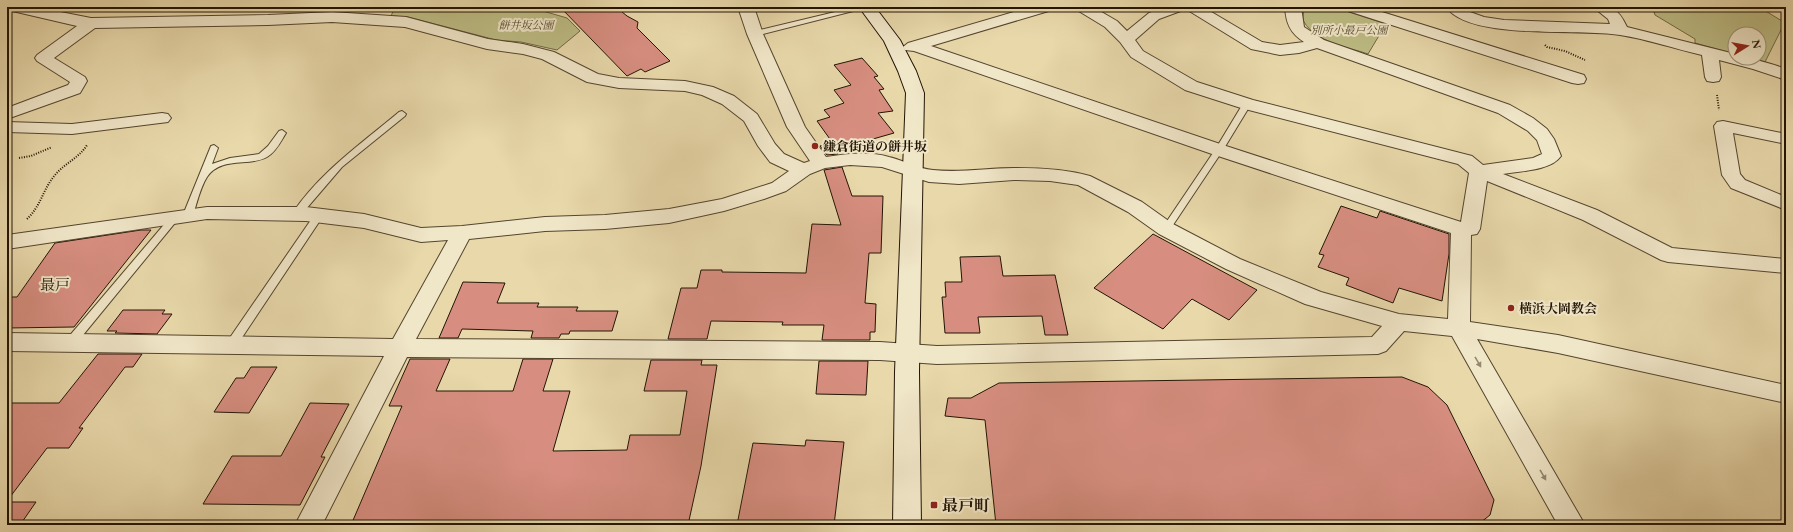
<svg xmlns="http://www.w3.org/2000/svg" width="1793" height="532" font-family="'EB Garamond','Noto Serif JP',serif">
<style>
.green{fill:#bdbc84;stroke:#706844}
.building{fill:#d78e80;stroke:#221404}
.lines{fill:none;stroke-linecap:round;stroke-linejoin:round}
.lane-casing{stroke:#54452e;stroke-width:2}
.street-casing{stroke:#54452e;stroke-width:2}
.secondary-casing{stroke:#221404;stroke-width:2}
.path{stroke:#221404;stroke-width:2;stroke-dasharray:1 1.5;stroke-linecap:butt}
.lane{fill:#f0e6c8;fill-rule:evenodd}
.street{fill:#f0e6c8;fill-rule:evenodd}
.secondary{fill:#f0e6c8;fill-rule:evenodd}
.oneway{fill:#938870}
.poi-dot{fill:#8f2418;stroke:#f0e6c8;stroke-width:1.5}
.labels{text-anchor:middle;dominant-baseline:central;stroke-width:4;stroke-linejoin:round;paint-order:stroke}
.far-park-label{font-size:11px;font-style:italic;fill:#584f31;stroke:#f0e6c8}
.poi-label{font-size:13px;font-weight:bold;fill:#221404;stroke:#f0e6c8;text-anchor:start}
.quarter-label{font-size:15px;fill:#221404;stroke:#f0e6c8}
.near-poi-label{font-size:16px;font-weight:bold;fill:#221404;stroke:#f0e6c8;text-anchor:start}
</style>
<rect width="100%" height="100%" fill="#e8d8aa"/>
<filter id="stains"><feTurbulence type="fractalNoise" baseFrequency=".005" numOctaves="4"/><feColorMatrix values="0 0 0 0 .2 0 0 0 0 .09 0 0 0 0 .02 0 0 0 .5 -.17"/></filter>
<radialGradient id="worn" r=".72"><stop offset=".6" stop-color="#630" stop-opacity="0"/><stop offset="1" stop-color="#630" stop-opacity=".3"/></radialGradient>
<path class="green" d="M395,7H529L567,18L580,31L557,50L521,42L496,40L408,17L391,16Z
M1304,7H1334L1386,24L1368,54C1348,47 1316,42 1304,22C1302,18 1304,12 1304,7Z
M1663,7H1759L1782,21L1783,26L1765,62L1751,58H1759V34H1735V54L1695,43V39L1655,15L1654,12L1662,10L1659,8Z"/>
<path class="building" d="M560,7H616L627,16L638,22L637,28L670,61L645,72L641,69L627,76Z
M862,58L878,76L874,77L884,89L879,90L893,111L878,113L894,133L838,149L835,145L838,154L827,155L820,146L832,142L817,121L830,117L824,110L844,103L834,90L851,85L834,65Z
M842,167L852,196H883L881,253H869L865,303L876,304L875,332H870V340H822L824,325H782L783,322L711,321L707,339H668L681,288H697L701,270H722V272L806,273L812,224L841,225L824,170Z
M1341,206L1377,218L1380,211L1449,234V254L1442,301L1399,288L1393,303L1346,285L1349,278L1318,267L1324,255L1319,254Z
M141,230H151L74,327L7,328V297H17L55,243Z
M1153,234L1257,290L1229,320L1192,299L1163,329L1094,288Z
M1000,256L1003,276L1055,275L1068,335H1045L1042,316L978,317L980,333H945L942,297H946L945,282H962L960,257Z
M463,282L505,283L497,303H539L537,307H578L576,311H618L612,331H570L569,334H561L559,338H531L533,331L462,329L458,338H439Z
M123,310H165L162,314H172L157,334L115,333L117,331H107Z
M98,354H142L133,367H125L79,428H83L69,448H47L7,501V403H59Z
M410,359H450L436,391H513L523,359H553L543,391H570L553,451L627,450L630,435H680L687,391H644L651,360H702L701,365H717L701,466L688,525H536L537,522H434L433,525H351L402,406H389Z
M819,361H868L866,395L816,394Z
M251,367H277L249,413L214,412L236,378H244Z
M1402,377L1428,387L1447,405L1494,500L1490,515L1480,523L1477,525H996L985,420L945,416L948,398H971L999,383Z
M310,403L349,404L321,457H325L300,505L203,504L232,456H281Z
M806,440L844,442L834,525H737L753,443L805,446Z
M7,502H36L20,525H7Z"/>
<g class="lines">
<defs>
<path id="lane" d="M856,7H869L755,36L751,34L752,32Z
M1244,102H1250L1251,104L1223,150L1169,231H1163L1161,229L1163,227L1215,150Z
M402,111L406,114L405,116L342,167L300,216H294L292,214C320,172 361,144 399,112Z
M282,130L286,133C281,141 276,152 267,157C250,167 221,156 207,177C200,188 197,203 193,215L188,218L185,217L183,215L211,146L214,145L218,148L212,164L230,158L259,154L268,146L279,131Z
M176,213L179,214L181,216L179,218L74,346H66L65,343L66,340L173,214Z
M318,213L323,216L235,348H227L226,345L227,342L315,214Z"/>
<path id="street" d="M7,7H35L91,18L268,15L332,12L406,17L488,39L523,44L554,52L598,74L619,78L685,81L713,87L734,96L757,114L775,144L784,154L804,163L810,161L787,127L747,34L738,7H754L763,34L805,127L826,157C846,154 869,151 889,157C903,160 918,169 933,170C960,173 987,168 1014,168C1039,168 1066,169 1090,176L1142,202L1173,224L1240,259L1321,292L1399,314L1448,319L1451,233L1212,154L914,51L905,50L903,47L908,43L1031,7H1055L1052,10L931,46L1226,146L1461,222L1469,173L1458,164L1241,108L1185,90L1131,57L1120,42L1105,27L1077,10L1074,7H1093L1117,21L1127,31L1149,13L1165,7H1203L1262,42L1280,45L1304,42C1290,33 1286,23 1285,7H1301L1304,27L1324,40L1510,105L1533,118L1547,129L1554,139L1561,156C1551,171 1519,171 1503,174L1597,210L1672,248L1786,259V273L1668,262L1661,260L1583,220L1487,181L1480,229L1477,234L1471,235L1470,322L1558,335L1786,385V403L1558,353L1477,339L1585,525H1558L1452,336L1404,331L1386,351L1378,354L937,364L880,360L407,357L322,525H295L384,356L7,351V333L393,339L448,240L421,242L364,228L306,221L207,219L7,249V235L207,207H306L364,214L421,228L462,226L545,217L605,215L669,209L722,199L772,183L789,171L770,162L758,146L744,121L722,104L702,95L685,91L619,88L587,82L542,59L523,54L487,49L405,27L332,22L268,25L95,28L54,58L85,77L87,81L80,93L7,119V108L68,85L70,82L37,61L35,58L37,55L77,26L8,10ZM1186,9L1251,49L1280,55L1299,53L1317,48L1498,113L1528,131L1537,140L1542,154L1533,158L1483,165L1472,156L1253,100L1197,82L1143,51L1135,40L1159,19ZM850,165L882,167L929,182L959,184L1014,180L1050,181L1078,185L1128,212L1159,234L1226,269L1305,304L1382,326L1372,337L937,346L880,342L416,339L469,239L545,231L605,229L669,223L724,211L764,199L786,191L810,174L825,168Z
M1342,7H1366L1584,75L1586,79L1584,83L1578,84L1572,83L1345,10Z
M1446,7H1464L1470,12L1484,17L1504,20L1610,24L1608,19L1593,7C1613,7 1618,8 1627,27L1735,54V58C1754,58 1769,63 1786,69V80L1753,69L1719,60L1721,77L1719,81L1713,82L1707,81L1705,77L1702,55C1675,49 1647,39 1620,35C1580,28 1470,41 1446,7Z
M162,113L168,114L171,118L168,122L72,134L7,132V122L72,124Z
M1723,121L1786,134V144L1733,133L1740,174L1745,180L1786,197V210L1731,188L1722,175L1714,126L1717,122Z"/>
<path id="secondary" d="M859,7H875L900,40L916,71L924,93L919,372L921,525H893L895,372L906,93L898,71L884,41Z"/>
</defs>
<use href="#lane" class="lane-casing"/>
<use href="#street" class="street-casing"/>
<use href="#secondary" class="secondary-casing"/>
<path class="path" d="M1545,45L1547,47L1565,51L1585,60
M1717,95L1719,110
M19,158L31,156L52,147
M27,219C41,206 43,189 55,175C65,163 79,158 87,145"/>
<use href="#lane" class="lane"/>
<use href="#street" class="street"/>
<use href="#secondary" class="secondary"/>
</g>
<defs><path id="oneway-solid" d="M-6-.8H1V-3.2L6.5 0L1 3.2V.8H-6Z"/></defs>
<g class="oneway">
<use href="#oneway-solid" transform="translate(1478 362) rotate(60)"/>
<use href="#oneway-solid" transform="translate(1543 475) rotate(60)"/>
</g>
<g class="poi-dot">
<circle cx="815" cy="146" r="4"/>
<circle cx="1511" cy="308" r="4"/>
<rect x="930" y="501" width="8" height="8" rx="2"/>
</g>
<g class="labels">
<g class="far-park-label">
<text x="526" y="25">餅井坂公園</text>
<text x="1349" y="30">別所小最戸公園</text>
</g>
<g class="poi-label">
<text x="823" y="146">鎌倉街道の餅井坂</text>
<text x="1519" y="308">横浜大岡教会</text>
</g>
<g class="quarter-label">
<text x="55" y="284">最戸</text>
</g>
<g class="near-poi-label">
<text x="942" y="505">最戸町</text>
</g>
</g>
<rect width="1793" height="532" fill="none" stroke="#e8d8aa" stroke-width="24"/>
<rect x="8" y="8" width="1777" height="516" fill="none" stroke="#221404" stroke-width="2"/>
<rect x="12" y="12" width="1769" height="508" fill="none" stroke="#221404"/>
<g transform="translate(1747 46) rotate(79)"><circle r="19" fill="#f0e6c8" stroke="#9e927a"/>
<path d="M0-3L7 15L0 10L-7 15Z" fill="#8f2418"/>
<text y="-6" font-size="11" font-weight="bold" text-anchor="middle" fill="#221404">N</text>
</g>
<rect width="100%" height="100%" filter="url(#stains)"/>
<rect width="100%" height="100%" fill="url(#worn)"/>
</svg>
